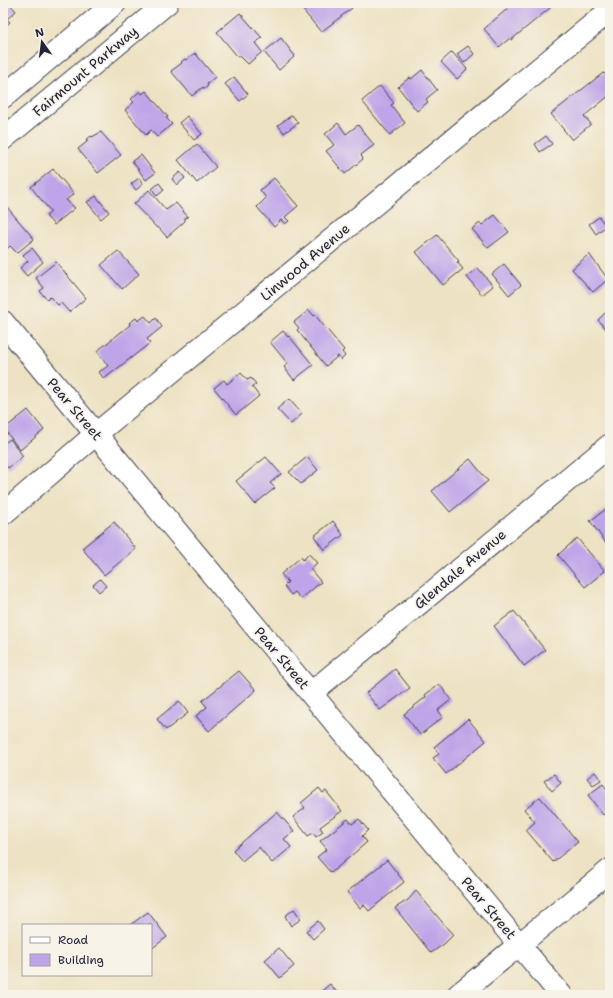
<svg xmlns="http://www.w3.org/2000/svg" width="613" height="998" font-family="'Shantell Sans',sans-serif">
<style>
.building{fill:#bea4e8}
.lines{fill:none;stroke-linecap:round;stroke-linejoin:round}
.minor-casing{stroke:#403f4f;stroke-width:24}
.minor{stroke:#fff;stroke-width:22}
.labels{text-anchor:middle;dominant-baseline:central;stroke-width:3.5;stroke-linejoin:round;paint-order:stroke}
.street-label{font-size:14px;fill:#22223b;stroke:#f7f3e8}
</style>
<rect width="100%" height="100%" fill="#f7f3e8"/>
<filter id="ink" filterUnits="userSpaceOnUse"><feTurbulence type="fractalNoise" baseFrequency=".025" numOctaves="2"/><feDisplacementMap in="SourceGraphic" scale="8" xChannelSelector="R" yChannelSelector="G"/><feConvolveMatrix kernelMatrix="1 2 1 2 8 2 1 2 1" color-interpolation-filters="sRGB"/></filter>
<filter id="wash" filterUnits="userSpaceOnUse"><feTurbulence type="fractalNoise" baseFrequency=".012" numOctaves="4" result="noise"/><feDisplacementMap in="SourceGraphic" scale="16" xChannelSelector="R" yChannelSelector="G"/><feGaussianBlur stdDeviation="0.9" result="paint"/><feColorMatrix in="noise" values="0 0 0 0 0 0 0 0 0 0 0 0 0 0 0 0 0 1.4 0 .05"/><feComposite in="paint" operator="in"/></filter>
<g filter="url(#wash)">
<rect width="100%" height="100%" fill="#ede2c3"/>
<g id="blocks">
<path class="building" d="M3,3H9L16,11L7,19L10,22L3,28Z
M310,3H348L352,8L321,32L302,9Z
M514,3H546L550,8L511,40L510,38L499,47L484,29Z
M240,13L262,38L255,43L262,52L248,64L240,56L238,57L217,32Z
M281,38L295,56L279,70L264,52Z
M468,46L474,54L464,63L457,54Z
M452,52L467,69L457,79L441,62Z
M195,53L215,77L207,84L208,86L204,89L203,87L192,96L171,71L182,63L181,62L185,59L186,60Z
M422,70L437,90L426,99L428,102L417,111L398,87L410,77L411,79Z
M610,70V95L584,116L591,124L572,140L551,114L603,73L605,74Z
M234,77L248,94L240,101L225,84Z
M380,86L394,103L391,105L405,123L390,135L362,101Z
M140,91L142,94L146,91L168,117L166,118L172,124L157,137L151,130L146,135L125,110L134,102L131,99Z
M292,115L298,123L284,133L278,125Z
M187,116L202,134L194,140L179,123Z
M338,123L346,134L358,125L374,145L361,155L363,159L345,174L326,151L334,145L325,134Z
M101,132L121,155L98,173L78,149L88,141L86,140L91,136L92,137Z
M546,136L552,144L540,152L535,144Z
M197,144L216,167L197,183L178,160Z
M141,155L155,173L146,180L132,161Z
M53,169L74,194L66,200L75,208L54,225L46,216L51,212L31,187Z
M180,172L185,178L177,185L172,179Z
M139,178L143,184L136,190L131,184Z
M274,178L298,206L285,217L289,221L285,224L281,220L274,227L257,207L266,198L260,190Z
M159,183L164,190L157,196L152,189Z
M149,190L166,210L176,203L188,217L185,218V221L167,237L158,227L157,228L134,204Z
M96,196L109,212L101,219L87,202Z
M7,207L34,239L17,253L10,246L3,252V210Z
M495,215L509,232L488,248L472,229L480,223L482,225Z
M599,217L606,226L596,234L589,224Z
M437,235L459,261L457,262L463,269L443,285L416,252Z
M32,248L43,262L27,276L20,268L28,261L23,255Z
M118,251L139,274L122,289L101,265Z
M589,254L608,279L593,292L572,269Z
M56,262L86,298L69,312L61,303L58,305L50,297L47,300L40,291L44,288L36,278Z
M504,264L521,285L509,295L492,274Z
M478,268L493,286L482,295L467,277Z
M610,308V329L608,331L598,320Z
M309,310L314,316L315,315L344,350L342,352L345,356L341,360L338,356L326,366L297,330L299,328L294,322Z
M145,316L151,323L156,318L162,327L147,339L150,343L104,379L99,372L108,366L97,351L130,325L129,323L136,318L138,321Z
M283,331L288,337L289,336L313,365L294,380L284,367L288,364L270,342Z
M241,373L247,380L251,378L256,384L252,387L259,396L236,415L214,388L224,380L227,384Z
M289,399L302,414L291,424L277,409Z
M28,410L44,430L20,450L4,429Z
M10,439L23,456L8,468L3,462V444Z
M266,457L281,474L270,483L275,488L255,504L236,481Z
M307,457L318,470L301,484L289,472Z
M470,459L488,481L450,512L432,491Z
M610,506V540L606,543L590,521Z
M333,521L343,535L324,550L314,536Z
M114,522L136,549L104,575L82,548Z
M577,538L605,571L585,587L558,555Z
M309,554L317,563L310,569L321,582L301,599L295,592L291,595L284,586L288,582L281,574L301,557L303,560Z
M100,579L106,586L99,592L93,585Z
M514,611L545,650L524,666L494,626Z
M395,669L410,688L380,710L366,693Z
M239,671L256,690L209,731L196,716L207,707L202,701Z
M439,684L451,700L438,710L443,717L420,735L404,714L426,697L425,695Z
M179,701L188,713L166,730L157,719Z
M468,719L486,741L446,774L433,758L439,754L434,747Z
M595,772L601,780L593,785L587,778Z
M554,774L561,783L552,791L544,781Z
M603,784L610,793V809L603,815L588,795Z
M319,788L323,793L326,791L342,811L320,827L323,832L316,837L313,833L308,836L293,817L305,808L301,803Z
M540,797L578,842L553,862L526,830L535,822L524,809Z
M277,812L294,831L284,839L291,847L272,863L259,847L242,861L233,850Z
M348,819L352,824L359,819L368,830L362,836L367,842L331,873L317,857L327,849L320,841Z
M387,860L404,882L369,911L364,905L360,908L347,892Z
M416,891L453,935L444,944L431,953L395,908L408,900Z
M294,909L301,919L291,926L285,916Z
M148,912L167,937L151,949V925H130Z
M318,921L324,929L313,939L306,931Z
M279,948L294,966L280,978L265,960Z
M330,984L339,995H317Z"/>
</g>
</g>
<g filter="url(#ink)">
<use href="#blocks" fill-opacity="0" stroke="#403f4f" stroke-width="1"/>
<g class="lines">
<defs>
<path id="minor" d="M3,97L115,3
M3,139L167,3
M3,322L561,995
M3,514L96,434L608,12
M311,693L610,445
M458,995L610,870"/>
</defs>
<use href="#minor" class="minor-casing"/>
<use href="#minor" class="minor"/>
</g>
</g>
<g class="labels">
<g class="street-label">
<text transform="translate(85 71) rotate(-40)">Fairmount Parkway</text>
<text transform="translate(305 262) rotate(-40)">Linwood Avenue</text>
<text transform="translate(75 409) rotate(50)">Pear Street</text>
<text transform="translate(460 569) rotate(-40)">Glendale Avenue</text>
<text transform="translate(282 658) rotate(50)">Pear Street</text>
<text transform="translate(489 908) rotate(50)">Pear Street</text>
</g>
</g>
<rect width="613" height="998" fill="none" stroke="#f7f3e8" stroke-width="16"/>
<rect x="22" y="924" width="130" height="52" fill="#f7f3e8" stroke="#a29fa3"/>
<rect x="30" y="937" width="20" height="6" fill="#ffffff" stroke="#a29fa3"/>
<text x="58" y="944" font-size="12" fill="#22223b">Road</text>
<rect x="30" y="954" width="20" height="12" fill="#bea4e8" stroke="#a29fa3"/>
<text x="58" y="964" font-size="12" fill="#22223b">Building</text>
<g transform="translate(42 42) rotate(346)" stroke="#f7f3e8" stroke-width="3" paint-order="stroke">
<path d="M0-3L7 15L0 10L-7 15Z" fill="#22223b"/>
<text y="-6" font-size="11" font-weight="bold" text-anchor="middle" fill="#22223b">N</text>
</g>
</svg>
